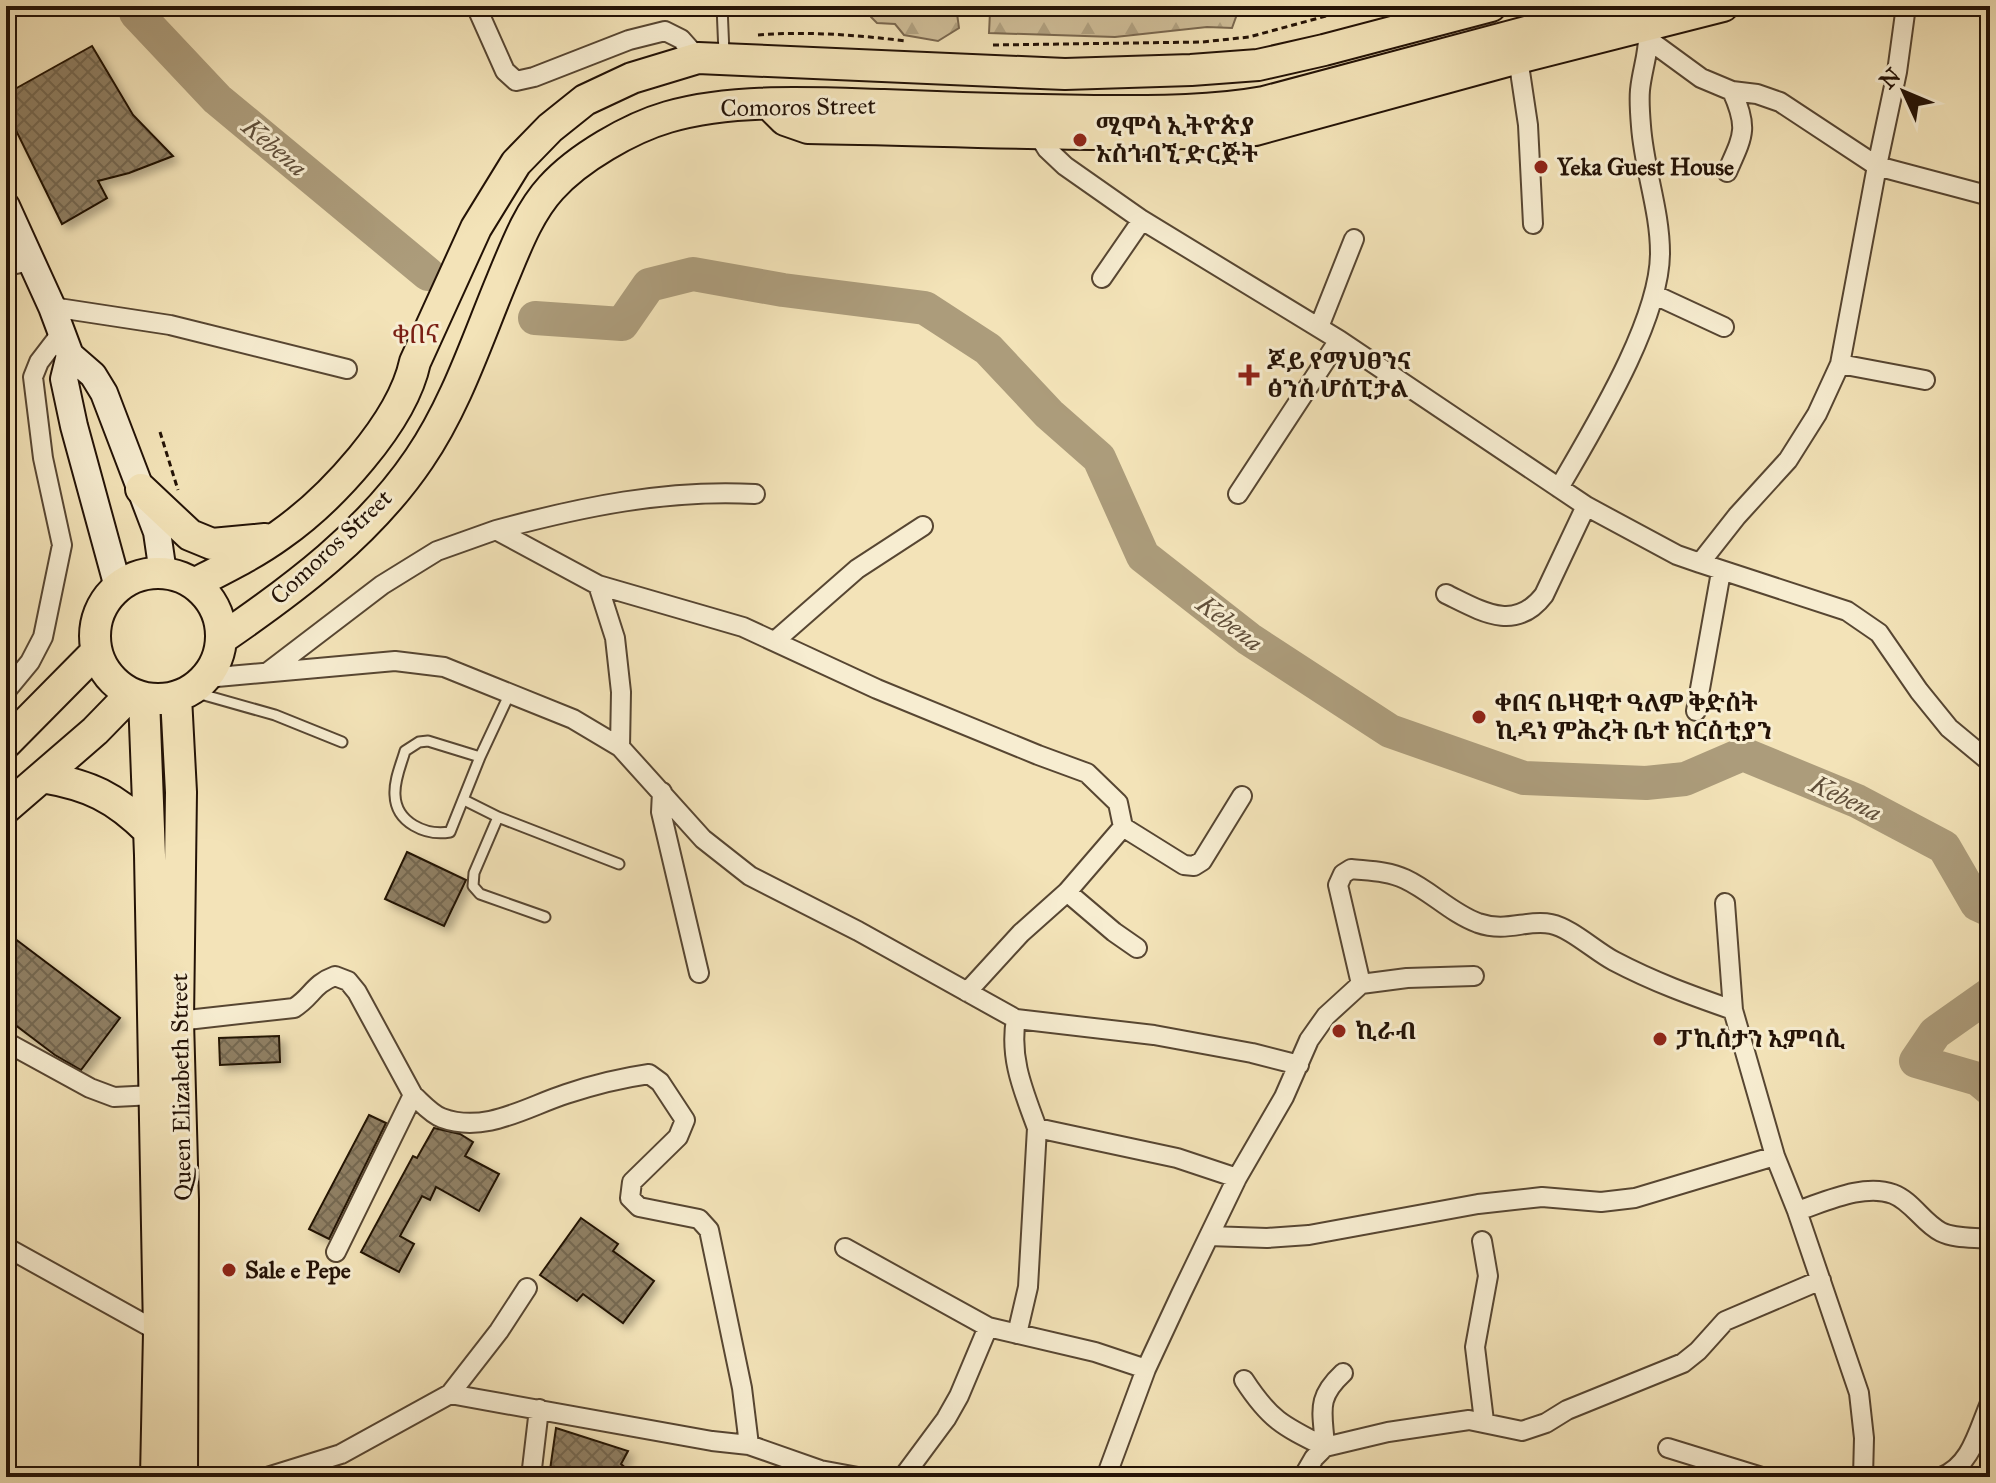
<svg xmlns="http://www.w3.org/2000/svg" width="1996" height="1483" font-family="'IM FELL Great Primer','Noto Serif Ethiopic',serif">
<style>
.forest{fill:url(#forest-firs);stroke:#7a6850;stroke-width:2}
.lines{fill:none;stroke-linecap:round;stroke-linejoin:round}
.river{stroke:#ac9c7b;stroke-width:34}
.building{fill:url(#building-cross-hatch);stroke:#231206;stroke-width:2;filter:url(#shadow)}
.service-casing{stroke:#574632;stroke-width:13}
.minor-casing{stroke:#574632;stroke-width:22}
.secondary-casing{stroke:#231206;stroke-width:30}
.primary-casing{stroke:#231206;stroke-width:34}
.path{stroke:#231206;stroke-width:3;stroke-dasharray:6 4;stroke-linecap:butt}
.service{stroke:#f7edd1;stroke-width:9}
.minor{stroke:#f7edd1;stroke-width:18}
.secondary{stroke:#f7edd1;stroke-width:26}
.primary{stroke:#f3e3b8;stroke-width:30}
.poi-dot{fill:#8f2418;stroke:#f7edd1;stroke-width:3}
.labels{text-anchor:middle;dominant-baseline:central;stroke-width:6;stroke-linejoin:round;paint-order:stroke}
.street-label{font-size:24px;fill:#231206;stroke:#f7edd1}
.poi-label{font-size:24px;font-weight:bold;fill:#231206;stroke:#f7edd1;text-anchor:start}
.water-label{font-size:26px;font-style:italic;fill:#61503b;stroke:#f7edd1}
.neighbourhood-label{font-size:26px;fill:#7a1f14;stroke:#f7edd1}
</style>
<defs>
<pattern id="forest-firs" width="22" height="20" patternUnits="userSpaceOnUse" patternTransform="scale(2)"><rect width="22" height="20" fill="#d0bf9a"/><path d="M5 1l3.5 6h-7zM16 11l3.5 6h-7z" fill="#b2a383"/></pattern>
<pattern id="building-cross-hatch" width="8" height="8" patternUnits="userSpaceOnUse" patternTransform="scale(2)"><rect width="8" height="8" fill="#8f7f63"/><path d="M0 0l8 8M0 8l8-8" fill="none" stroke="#746750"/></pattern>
<filter id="shadow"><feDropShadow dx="5.5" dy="5.5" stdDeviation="4" flood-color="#0004"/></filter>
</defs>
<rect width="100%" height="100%" fill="#f3e3b8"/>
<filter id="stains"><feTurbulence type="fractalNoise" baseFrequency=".0025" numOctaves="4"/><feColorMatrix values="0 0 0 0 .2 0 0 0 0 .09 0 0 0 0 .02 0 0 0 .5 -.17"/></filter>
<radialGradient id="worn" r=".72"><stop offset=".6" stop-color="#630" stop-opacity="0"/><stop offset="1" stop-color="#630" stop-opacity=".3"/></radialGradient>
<path class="forest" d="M870,6H956L959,28L938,41L904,35L895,24L877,23L871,17Z
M996,6H1240L1232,28L1207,27L1115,37L989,33L990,12Z"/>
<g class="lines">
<path class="river" d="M135,6L136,13L217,99L428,274
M535,318L622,324L649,285L693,274L783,290L925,308L988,349L1049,414L1099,458L1143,556L1249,639L1390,731L1524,778L1646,783L1685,779L1743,754L1857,801L1944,847L1977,904L1990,910
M1990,994L1935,1033L1916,1061L1978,1079L1990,1089"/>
</g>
<path class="building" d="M92,46L133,115L173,156L129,173L98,181L107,198L62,224L6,110V94Z
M407,852L466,880L444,926L385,899Z
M6,932L120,1018L81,1070L55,1055L6,1018Z
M279,1036L280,1062L220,1065L219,1038Z
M369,1115L386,1123L329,1239L309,1229Z
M434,1128L460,1134L473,1142L465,1156L499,1174L479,1211L436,1187L430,1200L422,1196L400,1236L414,1244L399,1272L361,1252L413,1156L417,1158Z
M581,1218L618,1244L613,1251L654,1281L623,1323L583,1294L577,1301L540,1275Z
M556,1428L628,1451L621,1464L636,1477H549Z"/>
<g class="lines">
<defs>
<path id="service" d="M722,6L724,53
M190,691L275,715L342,742
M480,757L450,832C426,836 396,823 395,795C394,780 401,765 405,751L419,742L428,741L480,757L510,693
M464,800L498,817L474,873L473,886L480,894L545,917
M498,817L619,864"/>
<path id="minor" d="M476,6L505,71L516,81L534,77L629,40L665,31L681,39L698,58
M1906,6L1897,72L1877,166L1990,196
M1518,58L1528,125L1533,224
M1037,133L1047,149L1065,166L1142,220L1339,340L1586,506L1677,555L1700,563L1737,516L1788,460L1817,414L1840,364L1877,166L1780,102L1757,94L1732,91L1701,78L1649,40
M1727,172C1743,136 1749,129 1732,91
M6,266L31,261
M1102,278L1142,220
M1655,295L1724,327
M52,307L170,325L347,369
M1319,327L1354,239
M1840,364L1925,380
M1559,488C1593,429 1660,321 1660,253C1660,210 1644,169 1641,126C1640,114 1639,101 1640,90C1642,69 1650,50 1648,29
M1238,494L1339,340
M496,530C581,507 667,489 755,494
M1700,563L1847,611L1879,633L1919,691L1949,728L1990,762
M598,585L615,638L621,692L620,747
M1446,594C1481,611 1515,633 1544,595L1586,506
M776,640L857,569L923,526
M268,672L382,585L437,551L496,530L598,585L743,627L877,689L1038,755L1087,773L1118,803L1123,827L1067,892L1021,933L967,992
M206,678L395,661L444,667L573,719L620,747L703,839L750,876L858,931L1016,1019L1154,1035L1252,1053L1299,1065
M6,691L30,662L43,637L62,545L43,458L33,377L39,362L62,332
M1696,711L1721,572
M662,792L661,812L699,973
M1123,827L1184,865L1194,866L1202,861L1242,796
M1067,892L1114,932L1137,948
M1725,903L1733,1010L1775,1156L1797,1211L1859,1393L1864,1438L1863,1477
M1361,984L1338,885L1343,874L1351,869C1369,871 1388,871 1405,879C1431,891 1451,913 1478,923C1507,933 1527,919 1551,924C1571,928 1595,951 1614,961C1654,982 1690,995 1733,1010
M1016,1019C1009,1059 1024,1092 1037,1128L1177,1158L1237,1178
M178,1021L294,1008C312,997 313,984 335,976L348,981L357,992L413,1095L336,1252
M6,1042L90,1088L114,1097L154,1095
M413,1095C421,1102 431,1114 442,1118C485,1134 526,1107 566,1094C593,1085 621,1078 649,1074L660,1082L685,1120L678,1137L632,1182L630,1198L639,1207L699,1219L709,1230L742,1388L749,1445
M1797,1211C1825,1202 1864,1183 1893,1194C1912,1201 1923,1223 1941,1232C1955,1239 1975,1237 1990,1239
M1209,1236L1267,1238L1309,1235L1478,1204L1542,1197L1601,1202L1635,1198L1775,1156
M1482,1241L1488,1276L1475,1347L1484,1421
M6,1247L159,1332
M845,1248L988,1327L1095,1352L1146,1369
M1017,1334L1028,1287L1037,1128
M1244,1380C1270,1420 1283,1426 1325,1447C1323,1412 1315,1399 1343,1373
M450,1394L712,1441L749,1445L820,1470L858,1477
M1668,1448L1762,1477
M267,1477L341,1454L450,1394L499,1331L527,1288
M531,1477L539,1409
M903,1477L946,1419L959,1396L988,1327
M1106,1477L1146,1369L1181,1294L1237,1178L1284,1097L1309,1040L1326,1016L1361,984L1407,978L1474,976
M1303,1477L1314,1458L1325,1447L1388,1432L1469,1420L1522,1431L1546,1423L1567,1410L1683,1363L1698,1351L1725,1321L1821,1280
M1941,1477C1971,1466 1978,1431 1990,1403"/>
<path id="secondary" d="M6,206L52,307L70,355L64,379L74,426L118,587
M70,355L93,375L104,393L157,532L163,573"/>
<path id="primary" d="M770,105L785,120L808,128C956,130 1106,139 1255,130L1518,58L1723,6
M141,489L190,535L212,544L265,539
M95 636a63 63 0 1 1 126 0a63 63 0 1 1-126 0Z
M194,584C223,569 254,554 280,535C330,500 402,423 415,362L476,228L516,163L550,128L585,100L632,78L698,58L1065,74L1191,70L1258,65L1324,50L1491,6
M221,639C294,589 369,533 419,459C456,405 477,340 502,280C515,249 528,213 551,188C578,158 630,128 668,117C733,98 817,103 884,105C954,108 1024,110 1094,111C1151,111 1208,112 1264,102L1624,6
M176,697L181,792L178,1021L183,1200L182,1477
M144,698L150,855L159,1332L156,1477
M6,743L96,652
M42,777C89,785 115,797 149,831
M6,808L95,731L131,694"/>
</defs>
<use href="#service" class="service-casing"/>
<use href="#minor" class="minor-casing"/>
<use href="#secondary" class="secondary-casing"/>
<use href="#primary" class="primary-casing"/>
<path class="path" d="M758,35C807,31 857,35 906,41
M993,45L1202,42L1249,37L1363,6
M160,432L178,490"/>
<use href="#service" class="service"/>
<use href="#minor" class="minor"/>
<use href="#secondary" class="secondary"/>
<use href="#primary" class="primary"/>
</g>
<g class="poi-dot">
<circle cx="1080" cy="140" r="8"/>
<circle cx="1541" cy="167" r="8"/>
<path d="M1245 363h8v8h8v8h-8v8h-8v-8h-8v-8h8z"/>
<circle cx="1479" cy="717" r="8"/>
<circle cx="1339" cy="1031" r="8"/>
<circle cx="1660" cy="1039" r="8"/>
<circle cx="229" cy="1270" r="8"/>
</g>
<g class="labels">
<g class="street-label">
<text transform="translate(798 107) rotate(-1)">Comoros Street</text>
<text transform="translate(331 547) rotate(-43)">Comoros Street</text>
<text transform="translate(181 1087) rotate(-91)">Queen Elizabeth Street</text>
</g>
<g class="poi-label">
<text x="1096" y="126">ሚሞሳ ኢትዮጵያ<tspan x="1096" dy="28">አስጎብኚ ድርጅት</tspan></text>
<text x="1557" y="167">Yeka Guest House</text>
<text x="1267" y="361">ጆይ የማህፀንና<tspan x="1267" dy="28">ፅንስ ሆስፒታል</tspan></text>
<text x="1495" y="703">ቀበና ቤዛዊተ ዓለም ቅድስት<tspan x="1495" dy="28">ኪዳነ ምሕረት ቤተ ክርስቲያን</tspan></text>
<text x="1355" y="1031">ኪራብ</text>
<text x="1676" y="1039">ፓኪስታን ኢምባሲ</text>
<text x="245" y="1270">Sale e Pepe</text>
</g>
<g class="water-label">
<text transform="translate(275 147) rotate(40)">Kebena</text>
<text transform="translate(1230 623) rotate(37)">Kebena</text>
<text transform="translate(1846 798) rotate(25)">Kebena</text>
</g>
<g class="neighbourhood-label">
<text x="416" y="334">ቀበና</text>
</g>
</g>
<rect width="1996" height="1483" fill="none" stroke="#f3e3b8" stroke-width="32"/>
<rect x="8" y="8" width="1980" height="1467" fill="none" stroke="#231206" stroke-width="4"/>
<rect x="16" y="16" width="1964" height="1451" fill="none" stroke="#231206" stroke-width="2"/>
<g transform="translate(1904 92) rotate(314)" stroke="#f7edd1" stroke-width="6" paint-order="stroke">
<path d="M0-6L14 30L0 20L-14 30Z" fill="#231206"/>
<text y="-12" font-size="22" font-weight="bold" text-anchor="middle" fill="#231206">N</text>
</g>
<rect width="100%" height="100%" filter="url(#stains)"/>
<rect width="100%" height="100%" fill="url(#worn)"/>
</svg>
